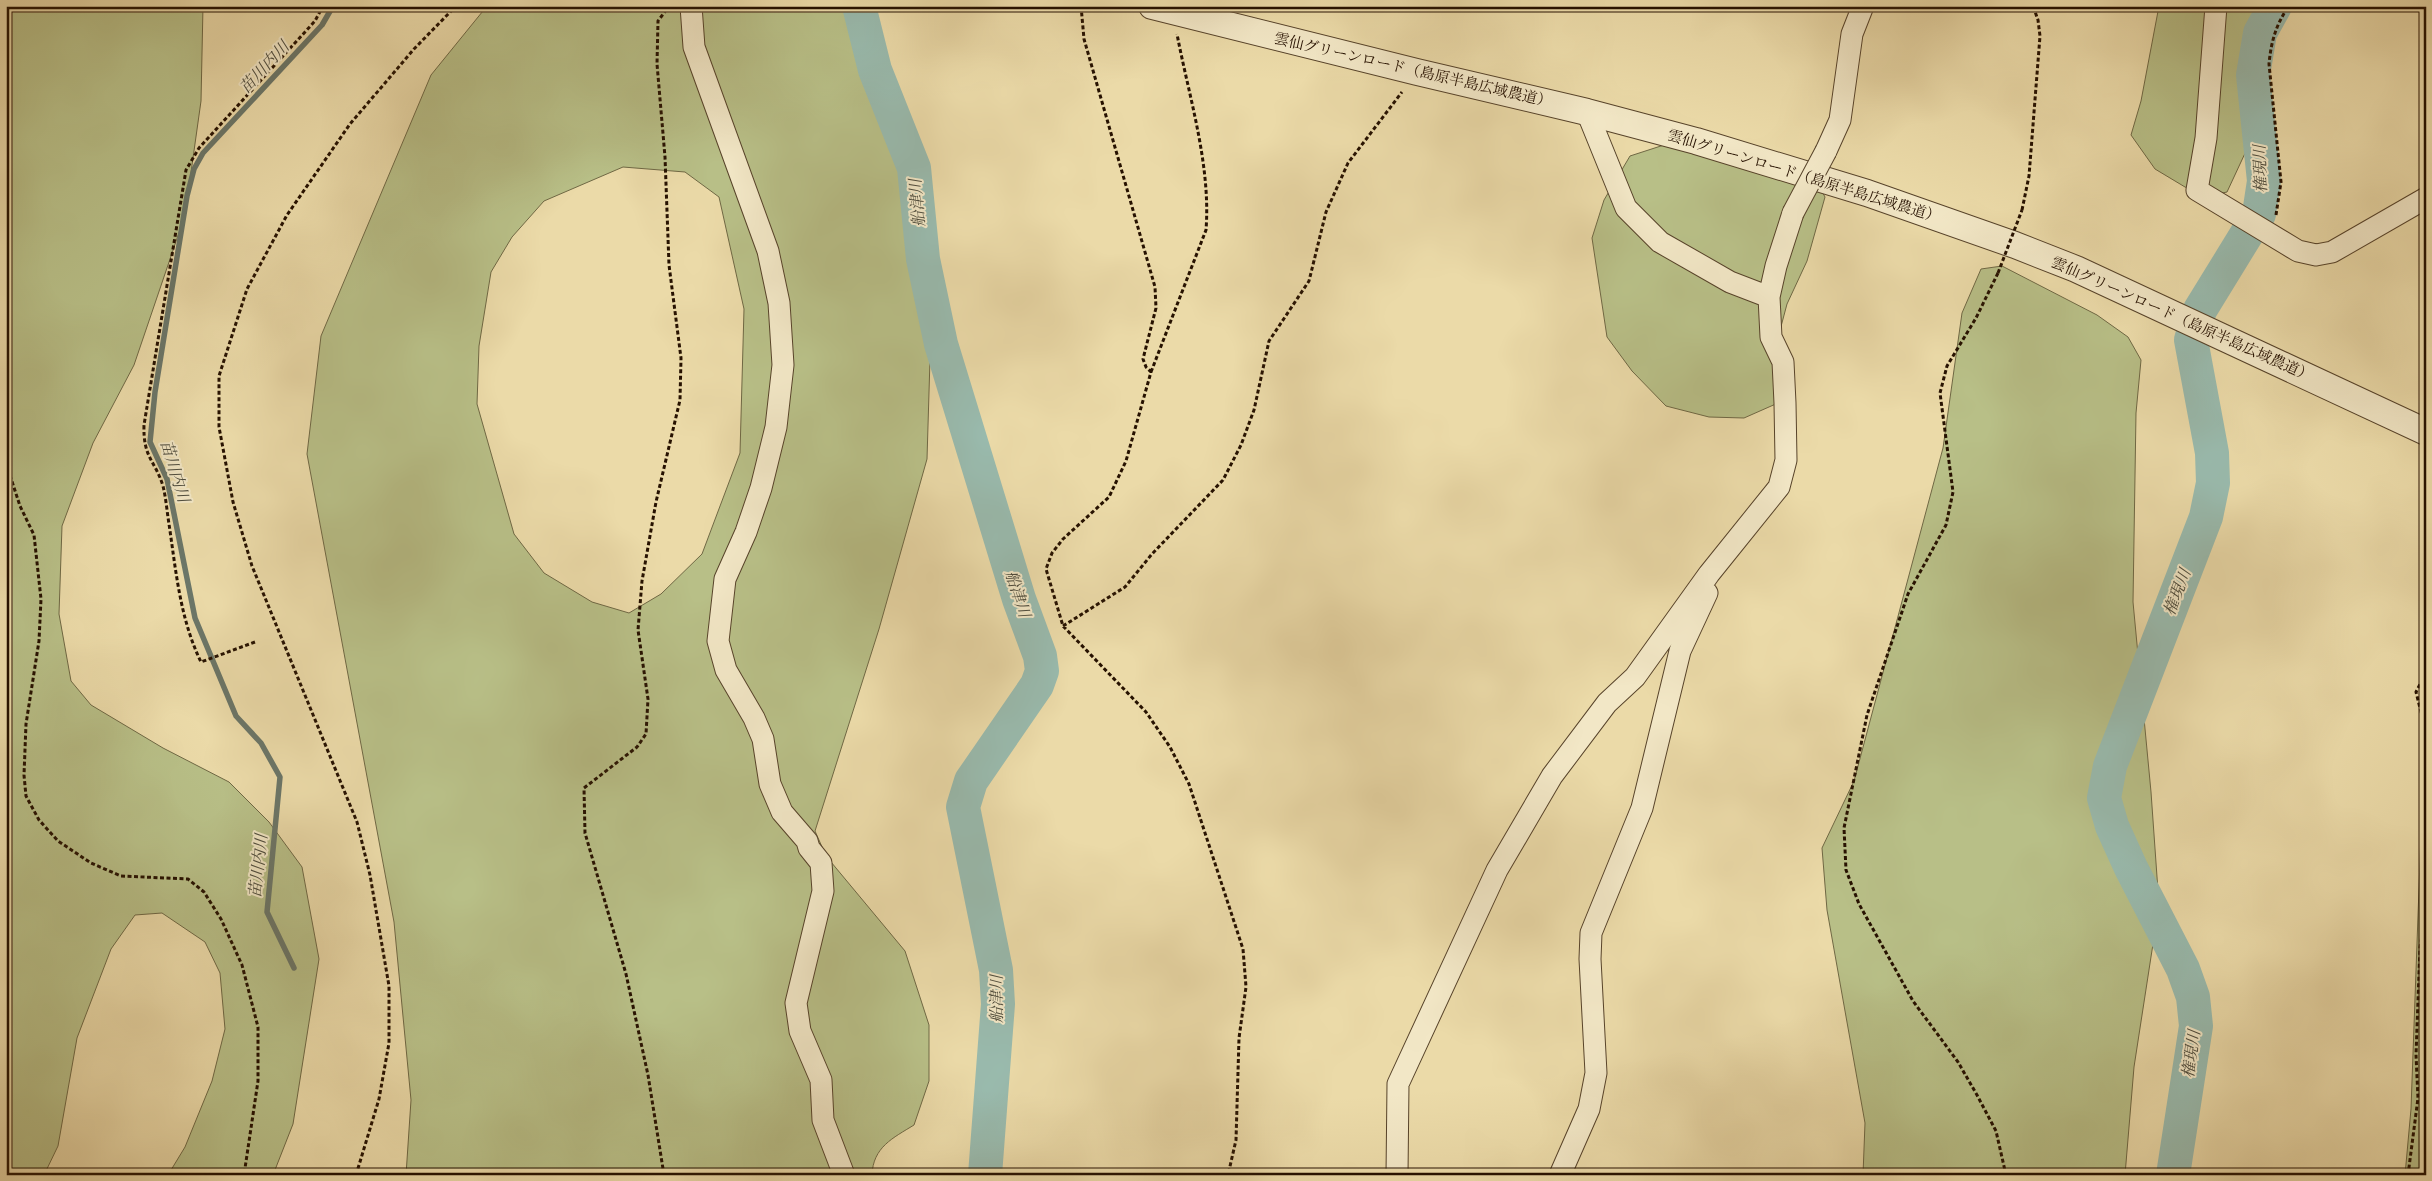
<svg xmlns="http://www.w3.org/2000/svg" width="2432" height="1181" font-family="'IM FELL Great Primer','Noto Serif JP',serif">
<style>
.green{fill:#b8bf87;stroke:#6f6844;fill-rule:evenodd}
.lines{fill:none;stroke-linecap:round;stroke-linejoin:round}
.stream{stroke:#6b7668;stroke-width:5.5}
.river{stroke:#99baad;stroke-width:34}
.minor-casing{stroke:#57432a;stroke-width:23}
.tertiary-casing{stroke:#57432a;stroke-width:28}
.path{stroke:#261100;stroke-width:3;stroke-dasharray:4 2.5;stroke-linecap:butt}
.minor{stroke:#f2e7c6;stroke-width:21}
.tertiary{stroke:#f2e7c6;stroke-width:26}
.minor-bridge-casing{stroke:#57432a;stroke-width:23;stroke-linecap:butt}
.path-bridge{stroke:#261100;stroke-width:3;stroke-dasharray:4 2.5;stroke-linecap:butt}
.minor-bridge{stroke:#f2e7c6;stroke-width:21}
.labels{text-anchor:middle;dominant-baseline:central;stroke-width:4;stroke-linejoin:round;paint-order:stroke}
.street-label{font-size:15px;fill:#261100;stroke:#f2e7c6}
.water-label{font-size:16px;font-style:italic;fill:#4e4c3d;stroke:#f2e7c6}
</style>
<rect width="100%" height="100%" fill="#ebdaa8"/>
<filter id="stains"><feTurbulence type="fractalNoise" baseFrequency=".004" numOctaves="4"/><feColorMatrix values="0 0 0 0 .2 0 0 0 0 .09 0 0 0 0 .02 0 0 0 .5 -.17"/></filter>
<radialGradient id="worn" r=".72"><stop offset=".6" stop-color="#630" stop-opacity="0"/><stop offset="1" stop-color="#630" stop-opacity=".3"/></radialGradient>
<path class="green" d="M6,6H203L201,101L185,215L134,365L93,443L62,526L59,614L71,681L91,705L163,748L229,782L269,822L302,867L319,959L293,1124L273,1175H168L185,1147L212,1081L225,1029L220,973L205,942L162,913L135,915L111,949L77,1038L58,1146L44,1175H6Z
M487,6H877V25L913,267L930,359L927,459L879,629L815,831L826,856L905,951L929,1025V1081L914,1125C893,1138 873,1147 872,1175H406L411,1100L394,922L307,454L321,336L431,75ZM623,167L685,172L719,197L744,309L740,453L702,554L661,594L629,613L592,602L544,573L514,534L477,404L479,346L491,272L512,237L544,201Z
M2159,6H2266L2247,149L2227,192L2209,196L2185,187L2155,169L2131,135L2141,101Z
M1667,144L1813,175L1825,197L1807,261L1787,304L1779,334L1778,403L1744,418L1709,417L1666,406L1632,371L1607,337L1592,238L1604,200L1630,156Z
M2002,266L2097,315L2128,337L2141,360L2136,413L2133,602L2151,792L2159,905L2134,1067L2125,1175H1863L1865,1123L1827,910L1822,848L1854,781L1943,448L1962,313L1981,269Z
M2426,780V1175H2405L2411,1109L2422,805Z"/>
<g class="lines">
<path class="stream" d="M294,968L267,912L280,777L261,743L236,716L195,618L167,479L150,442L155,392L187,196L194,169L203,153L322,25L333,6"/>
<path class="river" d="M859,6L875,70L914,168L923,259L941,344L1019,599L1040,656L1042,671L1037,685L971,781L963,807L996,970L998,1004L985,1175
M2173,1175L2196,1026L2193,997L2183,969L2131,868L2112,826L2104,798L2110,766L2206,517L2213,483L2212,453L2191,340L2200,310L2259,214L2264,181L2253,75L2260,33L2275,6"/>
<defs>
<path id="minor" d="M691,6L694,47L768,251L779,303L783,365L776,427L761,488L746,532L725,579L718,641L726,670L754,718L763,739L770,784L782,812L807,841L809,848L821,863L823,891L796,1003L800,1031L821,1080L823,1120L844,1175
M2216,6L2206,138L2197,190L2298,251L2316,255L2332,252L2426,198
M1587,112L1626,208L1660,242L1730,282L1769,297
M1826,151L1840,120L1852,34L1863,6
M1397,1175L1398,1084L1497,870L1552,776L1607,703L1635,677L1709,574L1779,487L1786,460L1785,403L1783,362L1771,337L1769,297L1776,266L1793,213
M1560,1175L1589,1109L1596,1073L1590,959L1591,933L1642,808L1680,651L1707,593"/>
<path id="tertiary" d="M1152,6L1417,72L1587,112L1696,141L1867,193L2015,245L2076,269L2426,432"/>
</defs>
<use href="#minor" class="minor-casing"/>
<use href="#tertiary" class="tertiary-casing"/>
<path class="path" d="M1081,6L1084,39L1155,287L1156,308L1143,359L1146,367L1151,372L1126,461L1109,497L1063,539L1052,553L1046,569L1063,626L1146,712L1170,747L1189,784L1243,949L1246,987L1239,1038L1236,1140L1228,1175
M2022,210L2029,176L2040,36L2038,20L2033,6
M2276,215L2281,182L2269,64C2271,42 2276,24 2289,6
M1998,273L1976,318L1947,366L1940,393L1953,492L1946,525L1908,594L1867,715L1844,828L1846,870L1859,904L1913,1001L1958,1062L1977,1095L1996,1131L2006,1175
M1151,372L1206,230C1211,165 1189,97 1177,34
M6,463L20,506L34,535L41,599L39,641L26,724L24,775L26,796L39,820L58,841L91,863L121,876L188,879L204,892L221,919L242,965L258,1027V1081L244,1175
M1063,626L1125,587L1152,554L1223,480L1241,445L1254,410L1269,341L1309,281L1326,212L1348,163L1402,92
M255,642L201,662C180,619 176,571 169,524C167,512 166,498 163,486C155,460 143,458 144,425L186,170L199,148L315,21L323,6
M2426,673L2416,692L2426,732
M356,1175L379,1099L389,1043V986L370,875L357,822L252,566L233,502L219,427V376L247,289L287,215L350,124L414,49L456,6
M664,1175L648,1075L626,974L585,833L584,788L637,747L646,734L648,699L638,630L642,581L656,502L680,400L681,358L669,265L665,157L657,64L658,21L669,6
M2408,1175L2418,1098L2416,1055L2420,947L2426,911"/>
<use href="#minor" class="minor"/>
<use href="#tertiary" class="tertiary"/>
<defs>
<path id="minor-bridge" d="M1793,213L1826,151"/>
</defs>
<use href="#minor-bridge" class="minor-bridge-casing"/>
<path class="path-bridge" d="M1998,273L2022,210"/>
<use href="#minor-bridge" class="minor-bridge"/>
</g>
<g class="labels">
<g class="street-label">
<text transform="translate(1413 70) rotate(13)">雲仙グリーンロード（島原半島広域農道）</text>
<text transform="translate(1804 176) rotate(17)">雲仙グリーンロード（島原半島広域農道）</text>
<text transform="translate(2182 319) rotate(24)">雲仙グリーンロード（島原半島広域農道）</text>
</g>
<g class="water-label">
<text transform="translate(264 67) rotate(-47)">苗川内川</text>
<text transform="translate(2260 169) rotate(-92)">権現川</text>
<text transform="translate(917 203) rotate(-95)">船津川</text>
<text transform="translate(175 471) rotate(73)">苗川内川</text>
<text transform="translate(2177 592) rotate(-69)">権現川</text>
<text transform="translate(1018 594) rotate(72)">船津川</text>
<text transform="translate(258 866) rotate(-84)">苗川内川</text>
<text transform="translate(996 999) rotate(-90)">船津川</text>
<text transform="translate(2191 1054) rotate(-82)">権現川</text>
</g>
</g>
<rect width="2432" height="1181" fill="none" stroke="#ebdaa8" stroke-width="25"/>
<rect x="8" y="8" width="2417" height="1166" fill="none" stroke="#261100" stroke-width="2.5"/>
<rect x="12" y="12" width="2407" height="1156" fill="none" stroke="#261100"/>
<rect width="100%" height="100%" filter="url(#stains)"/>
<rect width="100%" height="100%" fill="url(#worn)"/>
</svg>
